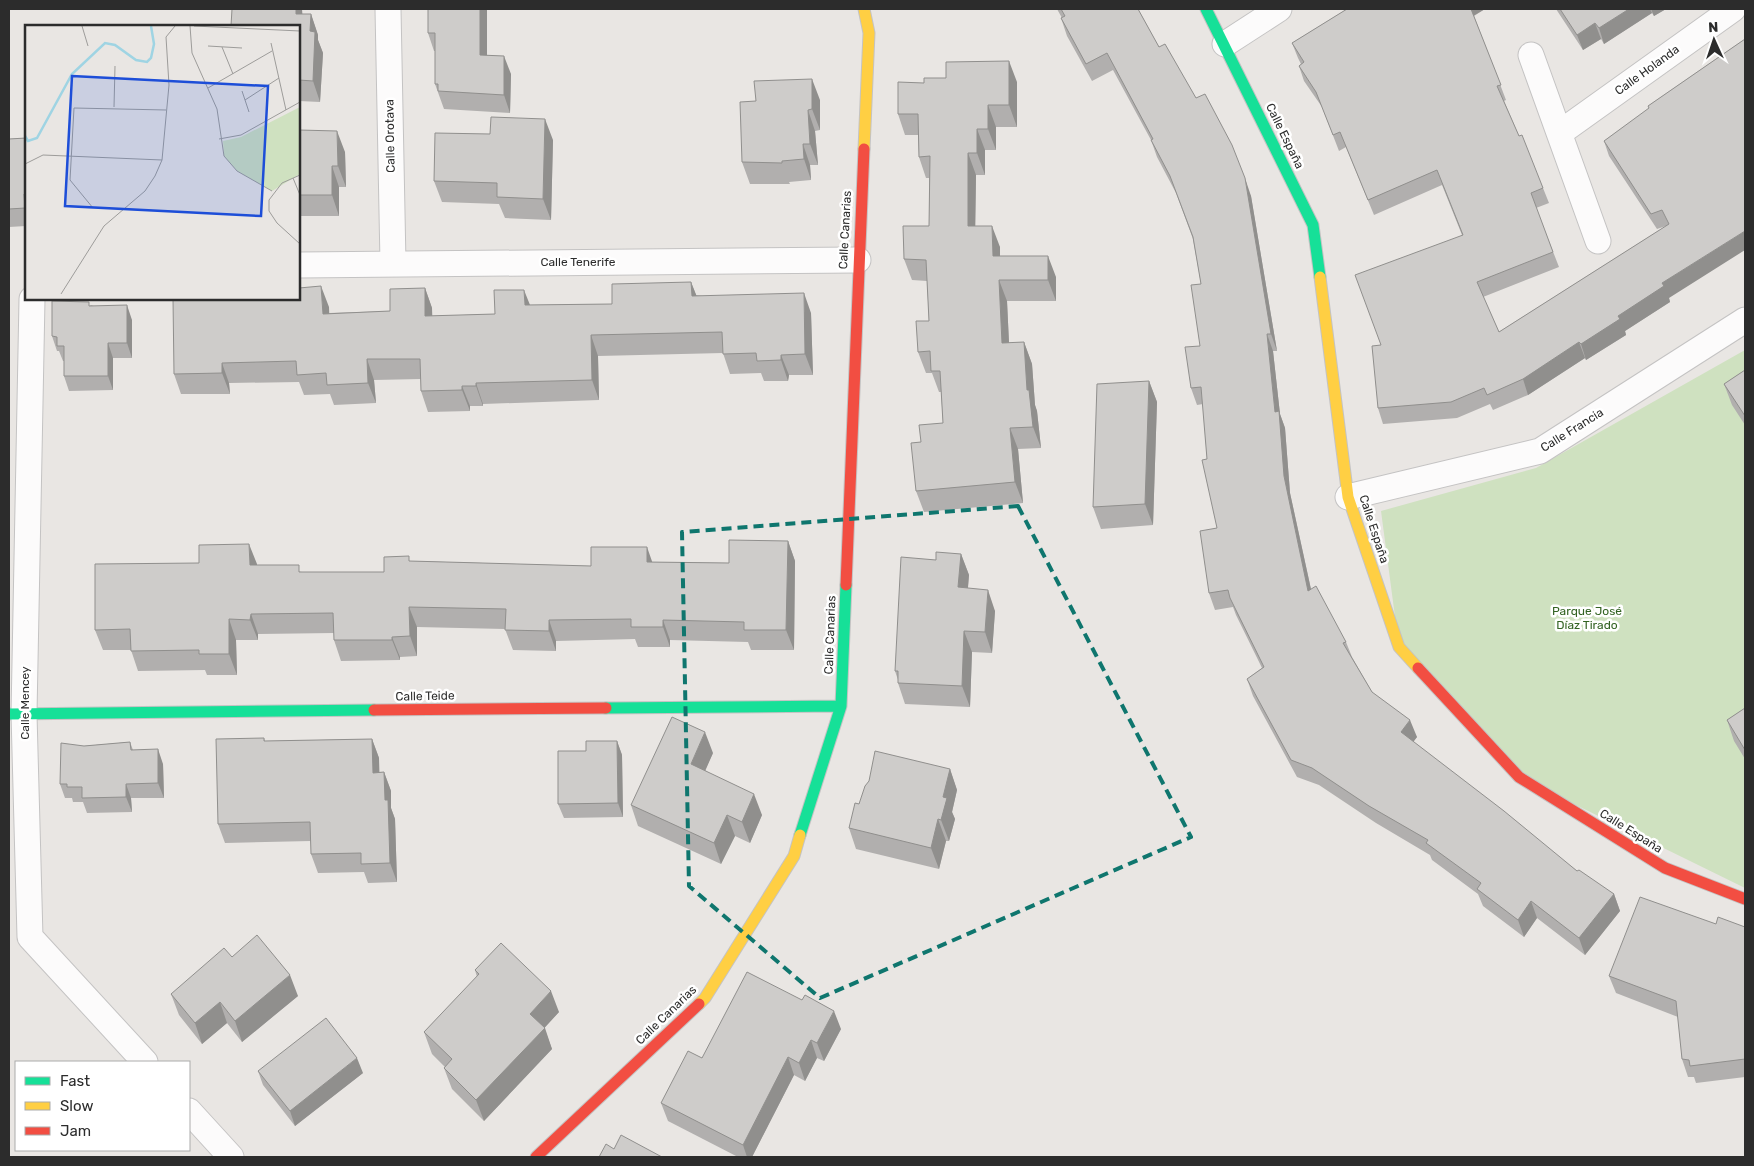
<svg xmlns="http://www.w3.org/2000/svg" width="1754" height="1166" font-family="Rubik,sans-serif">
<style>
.green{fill:#cfe1c0}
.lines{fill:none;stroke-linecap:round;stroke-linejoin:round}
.street-casing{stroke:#c4c3c3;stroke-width:27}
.fast-casing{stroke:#c4c3c3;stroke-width:13}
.slow-casing{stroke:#c4c3c3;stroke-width:13}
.jam-casing{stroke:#c4c3c3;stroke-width:13}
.street{stroke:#fcfbfb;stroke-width:25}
.fast{stroke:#16e098;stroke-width:11}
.slow{stroke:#ffcf43;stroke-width:11}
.jam{stroke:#f24e42;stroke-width:11}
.wall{fill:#b1afae}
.shaded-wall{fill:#908f8d}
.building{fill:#ceccca;stroke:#908f8d}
.marked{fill:none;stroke:#0f766e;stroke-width:4;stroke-dasharray:10 6;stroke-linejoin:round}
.labels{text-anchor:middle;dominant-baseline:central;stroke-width:5;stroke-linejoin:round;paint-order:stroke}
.street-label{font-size:12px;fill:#2c2c2c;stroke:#fff}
.park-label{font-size:12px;fill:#336323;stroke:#fff}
.inset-river{fill:none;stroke:#9fd4e3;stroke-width:2.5}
.inset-road{fill:none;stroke:#9d9c9a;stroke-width:1}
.view{fill:#1d4ed8;fill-opacity:0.15;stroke:#1d4ed8;stroke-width:2.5}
.inset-edge{fill:none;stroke:#2c2c2c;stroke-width:2.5}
</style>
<rect width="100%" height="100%" fill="#e9e6e3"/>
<path class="green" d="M1745,350V888L1519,777L1399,647L1381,511L1536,468Z"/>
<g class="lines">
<defs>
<path id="street" d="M388,9L393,263
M1225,44L1279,9
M1531,55L1598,241
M1561,132L1733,9
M299,265L858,260
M32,299L24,714L30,937L145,1062
M1348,497L1540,451L1745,320
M189,1111L231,1157"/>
<path id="fast" d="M1206,9L1313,225L1320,277
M606,708L841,706
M9,714L374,710
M800,835L841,706L846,585"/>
<path id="slow" d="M864,9L869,33L864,149
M1320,277L1348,497L1399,647L1418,668
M699,1004L705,998L794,856L800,835"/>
<path id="jam" d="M846,585L864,149
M1418,668L1519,777L1665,868L1745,899
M374,710L606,708
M536,1157L699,1004"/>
</defs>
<use href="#street" class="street-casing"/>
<use href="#fast" class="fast-casing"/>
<use href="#slow" class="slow-casing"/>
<use href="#jam" class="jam-casing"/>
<use href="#street" class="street"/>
<use href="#fast" class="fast"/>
<use href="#slow" class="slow"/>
<use href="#jam" class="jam"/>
</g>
<path class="wall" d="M428,9H501L500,10H487V55L511,74L510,113L444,109L435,84V51H434L428,33Z
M1057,9H1138L1159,47L1251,196L1277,351H1273L1280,414L1285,428L1290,493L1311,589L1346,642L1352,657L1372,692L1417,737L1413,742L1577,871L1614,894L1620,911L1585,955L1537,918L1524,937L1483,906L1478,894L1432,860L1430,855L1376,823L1319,785L1297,777L1253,696L1247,679L1262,668L1236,615L1233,607L1215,610L1209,593L1217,528L1207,459L1203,404L1197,405L1191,388L1200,346L1201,284L1193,239L1176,193L1157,157L1151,140L1113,70L1092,81L1067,36L1061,18H1062Z
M1347,9H1485L1474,16L1506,100L1504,101L1519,136L1543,188L1549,203L1536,208L1559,267L1483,297L1499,332L1666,226L1657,229L1609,156L1604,141L1649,109L1648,106L1745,39L1669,298L1670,302L1625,331L1626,335L1586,360L1585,358L1528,395L1493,410L1490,404L1457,418L1383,424L1378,408L1381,345L1462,235L1442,185L1374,215L1346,147L1339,151L1322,107L1304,81L1299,66L1301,64L1298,58L1292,43Z
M1556,9H1666L1654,16L1652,13L1604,44L1601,39L1583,50Z
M303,14H311L318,35V40L323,53L320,102L299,101V26Z
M1017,82V127H996V150H985V175H976L975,226L1000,247V256L1056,277V301H1007L1009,343L1024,342L1032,364L1035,405L1037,411L1041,448L1018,449L1023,503L924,512L916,491L921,442L943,423L941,392H939L932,373H926L918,352L929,321L927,281L912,280L904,259L929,226V178H926L919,157L918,135H905L898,114Z
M820,100V130L815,131L818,165H810L811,180L789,182L790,184H750L742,162Z
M299,130L345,152L346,187H339V216H299Z
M490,134L553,140L551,220L505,218L499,204L442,202L434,181Z
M26,138V226L9,227V139Z
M691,282L696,295L811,313L813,375H789L788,381H764L761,373L730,374L723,353L598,356L599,400L483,404V406H470V411L428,412L421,391V379L374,380L376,403L334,405L330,394L304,395L299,382L229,383L230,394H181L174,374L213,300L329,307V313L390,311L425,288L432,308V316L495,314L530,305L612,304Z
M91,305L132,320V358H113V390L69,391L64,376V361H63L59,351H57L52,336Z
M1745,370V425L1732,405L1724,384Z
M1149,381L1157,402L1153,525L1101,529L1093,507Z
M788,541L795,561L794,650H751L748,642L670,640V647H638L635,639L556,641V651L513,650L505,629L417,627V656L400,657V660L341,661L334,640V633L258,634V640H236L237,675H207L205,670L138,671L131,650H103L95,630L257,565L302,572H384L411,561L591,566L652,562L729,563Z
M961,554L969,575L968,588L995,611L992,653L972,652L970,707L905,704L898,683V680L895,671L936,560Z
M1745,708V759L1734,741L1727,720Z
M264,738L265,741L372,739L379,758V772H384L391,791V808L395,819L397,882L368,883L364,872L318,873L311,854V841L225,843L218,824Z
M617,741L622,755L623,817L564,818L558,804L586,751Z
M130,742L133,750L163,764L164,798H131L132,812L87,813L83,802H73L72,798H65L60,784L84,746Z
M713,753L705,770L762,815L750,843L735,836L721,864L638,826L631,805Z
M950,769L957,790L952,812L955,819L949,841H946L939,869L856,849L849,828L859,804Z
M1716,924L1745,927V1077L1696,1083L1694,1077H1688L1682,1059L1678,1017L1616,993L1609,976Z
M232,957L298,996L242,1042L227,1023L202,1044L179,1015L171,994Z
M475,970L559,1012L544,1028L552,1049L484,1121L452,1089L444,1068L445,1067L432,1054L424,1032L477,977Z
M841,1029L824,1061L817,1058L805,1081L794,1075L752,1157H738L668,1121L661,1103L702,1058Z
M258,1071L363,1073L295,1126L263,1085Z"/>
<path class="shaded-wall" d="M296,9H302L304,35L296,14Z
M480,9H487V74L480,55Z
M1471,9H1485L1473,16Z
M1629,9H1650L1652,13L1604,44L1599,28Z
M1651,9H1666L1654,16Z
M311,14L318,35V40L323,53L320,102L313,81L310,31Z
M1595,23L1601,39L1583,50L1577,35Z
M504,56L511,74L510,113L504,95Z
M1009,61L1017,82V127L1009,105Z
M812,79L820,100V130L812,109Z
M988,105L996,127V150L988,129Z
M808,110L815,131L818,165L810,144Z
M545,119L553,140L551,220L543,199Z
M977,129L985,150V175L977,153Z
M337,131L345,152L346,187L338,166Z
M803,144L810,165L811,180L804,159Z
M968,153L976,175L975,247L968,226Z
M332,166L339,187V216L332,195Z
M1245,178L1251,196L1277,351L1271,334Z
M24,194L26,199V210L25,208Z
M992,226L1000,247V277L993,256Z
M1745,231V250L1669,298L1670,302L1625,331L1626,335L1586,360L1581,344L1662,283Z
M1048,256L1056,277V301L1048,280Z
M999,280L1007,301L1010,364L1002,343Z
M691,282L699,302L692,296Z
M321,286L329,307L330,334L323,314Z
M425,288L432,308L433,336L425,316Z
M524,290L532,310L525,305Z
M804,293L811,313L813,375L805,354Z
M127,305L132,320V358L127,343Z
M1267,334L1273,351L1280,414L1285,428L1290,493L1315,608L1308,591L1284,476L1275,412Z
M591,335L598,356L599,400L592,380Z
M1024,342L1032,364L1035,405L1037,411L1041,448L1033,427L1027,390Z
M1579,342L1585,358L1528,395L1523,379Z
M108,343L113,358V390L108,376Z
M781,355L789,375L788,381L781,360Z
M367,359L374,380L376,403L368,383Z
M222,363L229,383L230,394L222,373Z
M1149,381L1157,402L1153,525L1145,504Z
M476,383L483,404V406L476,386Z
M462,386L470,406V411L462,390Z
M1010,428L1018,449L1023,503L1015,482Z
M788,541L795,561L794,650L786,630Z
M249,544L257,564V585L250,565Z
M647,547L654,567L647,562Z
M961,554L969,575L966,608L958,587Z
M988,590L995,611L992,653L985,632Z
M409,607L417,627V656L410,636Z
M251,614L258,634V640L250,620Z
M229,619L236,640L237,675L229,654Z
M549,620L556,641V651L549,631Z
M663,620L670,640V647L663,627Z
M964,631L972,652L970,707L962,686Z
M392,637L400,657V660L392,640Z
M1410,720L1417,737L1407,750L1401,732Z
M705,732L713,753L699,785L691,764Z
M372,739L379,758L380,792L373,773Z
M617,741L622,755L623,817L618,803Z
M158,749L163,764L164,798L158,783Z
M950,769L957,790L952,812L955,819L949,841L941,820L943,797Z
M384,772L391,791V808L395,819L397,882L390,863L385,800Z
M126,784L131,798L132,812L126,797Z
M754,794L762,815L750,843L742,822Z
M727,815L735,836L721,864L714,843Z
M938,819L946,841L939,869L931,848Z
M1614,894L1620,911L1585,955L1579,938Z
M1531,901L1537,918L1524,937L1518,920Z
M290,975L298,996L242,1042L235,1021Z
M551,991L559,1012L538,1035L530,1014Z
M220,1002L227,1023L202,1044L195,1023Z
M834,1011L841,1029L824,1061L817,1043Z
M545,1028L552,1049L484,1121L476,1100Z
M811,1040L817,1058L805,1081L799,1063Z
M788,1057L794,1075L752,1157H747L743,1145Z
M357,1058L363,1073L295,1126L290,1111Z"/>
<path class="building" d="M232,9H296V14H311L310,31L315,32L313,81L299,80V26H231Z
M428,9H480V55L504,56V95L438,91V84H435V33H428Z
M1061,9H1138L1159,47L1165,44L1196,98L1205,94L1232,145L1245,178L1271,334H1267L1275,412L1279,411L1284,476L1308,591L1316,586L1346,642L1343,643L1372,692L1410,720L1401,732L1504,811L1577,871L1579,870L1614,894L1579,938L1531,901L1518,920L1477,889L1481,883L1426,843L1428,840L1369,806L1312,768L1291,760L1247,679L1264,667L1230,598L1228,590L1209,593L1200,531L1217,528L1202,460L1207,459L1201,387L1191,388L1185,347L1200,346L1191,285L1201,284L1193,237L1170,176L1151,140L1153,139L1107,53L1086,64L1061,18L1065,16Z
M1347,9H1471L1501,85L1497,86L1519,136L1522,135L1543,188L1531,193L1553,252L1477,282L1499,332L1669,224L1662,210L1651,214L1604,141L1649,108L1648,106L1745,39V231L1662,283L1664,286L1618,316L1620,319L1581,344L1579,342L1523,379L1487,395L1484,388L1451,402L1378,408L1372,346L1381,345L1355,275L1463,235L1437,170L1368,200L1340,132L1333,135L1316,92L1299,66L1304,62L1292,43Z
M1560,9H1629L1599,28L1595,23L1577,35Z
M1009,61V105H988V129H977V153H968V226H992L993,256H1048V280H999L1002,343L1024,342L1027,390H1029L1033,427L1010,428L1015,482L916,491L911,443L921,442L919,425L943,423L940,371H931L930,351L918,352L916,321H929L926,260L904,259L903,226H929L930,156L919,157L918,114H898V82L924,83V78H946V62Z
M812,79V109L808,110L810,144H803L804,159L782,161V163L742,162L740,102L756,101L754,81Z
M491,117L545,119L543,199L497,197V183L434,181L435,133L490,134Z
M299,130L337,131L338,166H332V195H299Z
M26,138V193L24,194L25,208L9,209V139Z
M691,282L692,296L804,293L805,354L781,355V360L757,361L756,353L723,354L722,332L591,335L592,380L476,383V386H462V390L421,391L420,359H367L368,383L327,385L326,373L297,375L296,361L222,363V373L174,374L173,299H212L213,300H293V299H299V288L321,286L323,314L390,311V289L425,288V316L495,314L494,290H524L525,305L612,304V284Z
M52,301L89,302V306L127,305V343H108V376H64V346H57V337L52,336Z
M1745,370V416L1724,384Z
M1149,381L1145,504L1093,507L1097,384Z
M729,540L788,541L786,630H744V622L663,620V627H631V619L549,620V631L505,630L506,609L409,607L410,636L392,637V640H334L333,613L251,614L250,620L229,619V654H199V650L131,651L130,629L95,630V564L199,563V545L249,544L250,565H299V572H384V557L409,556V561L591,566V547H647V562L729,563Z
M936,552L961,554L958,587L988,590L985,632L964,631L962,686L898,683V671H895L901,557L936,560Z
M1745,708V750L1727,720Z
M672,717L705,732L691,764L754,794L742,822L727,815L714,843L631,805Z
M264,738V741L372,739L373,773L384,772L385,800H388L390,863L361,864V853L311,854L310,822L218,824L216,739Z
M586,741H617L618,803L558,804V751H586Z
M130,742L131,750L158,749V783L126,784V797L82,798V787H67V784H60L61,743L84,746Z
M875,751L950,769L943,797L947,798L941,820L938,819L931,848L849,828L855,803L859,804L865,786L869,781Z
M1640,897L1716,924L1718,917L1745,927V1059L1690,1066L1689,1060L1682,1059L1676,1001L1609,976Z
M257,935L290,975L235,1021L220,1002L195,1023L171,994L224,948L232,957Z
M501,943L551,991L530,1014L545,1028L476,1100L444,1068L452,1059L424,1032L479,974L475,970Z
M747,972L802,1000L805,995L834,1011L817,1043L811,1040L799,1063L788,1057L743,1145L661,1103L688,1051L702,1058Z
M326,1018L357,1058L290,1111L258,1071Z
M621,1135L662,1157H599L606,1144L614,1149Z"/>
<path class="marked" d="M1018,506L1191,837L820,998L689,886L682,532Z"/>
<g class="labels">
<g class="street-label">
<text transform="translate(1647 70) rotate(-36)">Calle Holanda</text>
<text transform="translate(390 136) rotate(-91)">Calle Orotava</text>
<text transform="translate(1285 136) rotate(64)">Calle España</text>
<text transform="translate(845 230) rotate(-87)">Calle Canarias</text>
<text x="578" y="262">Calle Tenerife</text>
<text transform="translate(1572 430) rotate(-32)">Calle Francia</text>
<text transform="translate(1374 529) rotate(72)">Calle España</text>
<text transform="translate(830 635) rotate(-88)">Calle Canarias</text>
<text transform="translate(425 696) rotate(-1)">Calle Teide</text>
<text transform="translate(25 703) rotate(-90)">Calle Mencey</text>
<text transform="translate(1631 831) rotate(32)">Calle España</text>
<text transform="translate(666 1015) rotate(-44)">Calle Canarias</text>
</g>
<g class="park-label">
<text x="1587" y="611">Parque José<tspan x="1587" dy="14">Díaz Tirado</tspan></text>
</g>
</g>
<g transform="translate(25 25)">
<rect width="275" height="275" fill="#e9e6e3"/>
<path d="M275,82V149L247,166L212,146L199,131L198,116L216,112Z" fill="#cfe1c0"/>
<path class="inset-river" d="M0,111L3,116L12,113L47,49L80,18L90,20L111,35L122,37L126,33L129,19L126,1"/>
<path class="inset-road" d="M57,1L63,21M165,1L167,28L192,84L199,131L212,146L247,166M169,1L275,6M246,18L261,85M183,21L217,23M197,22L208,49M183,63L247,26M217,66L224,87M220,75L254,53M89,82L90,41M194,114L216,110L275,77M0,139L18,130L137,135M275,150L257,158L244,175V186L252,198L275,219M268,153L275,170M68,183L45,155L49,83L141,85M36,269L79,201L120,166L130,151L137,135L144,60L141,12L150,1"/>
<path class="view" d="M47,51L243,61L236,191L40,181Z"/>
<rect width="275" height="275" class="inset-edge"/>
</g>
<rect width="1754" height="1166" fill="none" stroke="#2c2c2c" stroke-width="20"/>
<rect x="15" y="1061" width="175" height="90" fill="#ffffff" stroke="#ababab"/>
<rect x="25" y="1077" width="25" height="8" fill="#16e098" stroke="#ababab"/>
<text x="60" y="1086" font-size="15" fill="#2c2c2c">Fast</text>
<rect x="25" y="1102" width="25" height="8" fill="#ffcf43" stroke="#ababab"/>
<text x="60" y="1111" font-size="15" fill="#2c2c2c">Slow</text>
<rect x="25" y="1127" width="25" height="8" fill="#f24e42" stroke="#ababab"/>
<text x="60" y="1136" font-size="15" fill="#2c2c2c">Jam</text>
<g transform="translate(1714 40) rotate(357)" stroke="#ffffff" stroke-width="4" paint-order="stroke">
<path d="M0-4L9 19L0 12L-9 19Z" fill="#2c2c2c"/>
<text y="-8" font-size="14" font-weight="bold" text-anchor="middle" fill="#2c2c2c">N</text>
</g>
</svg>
